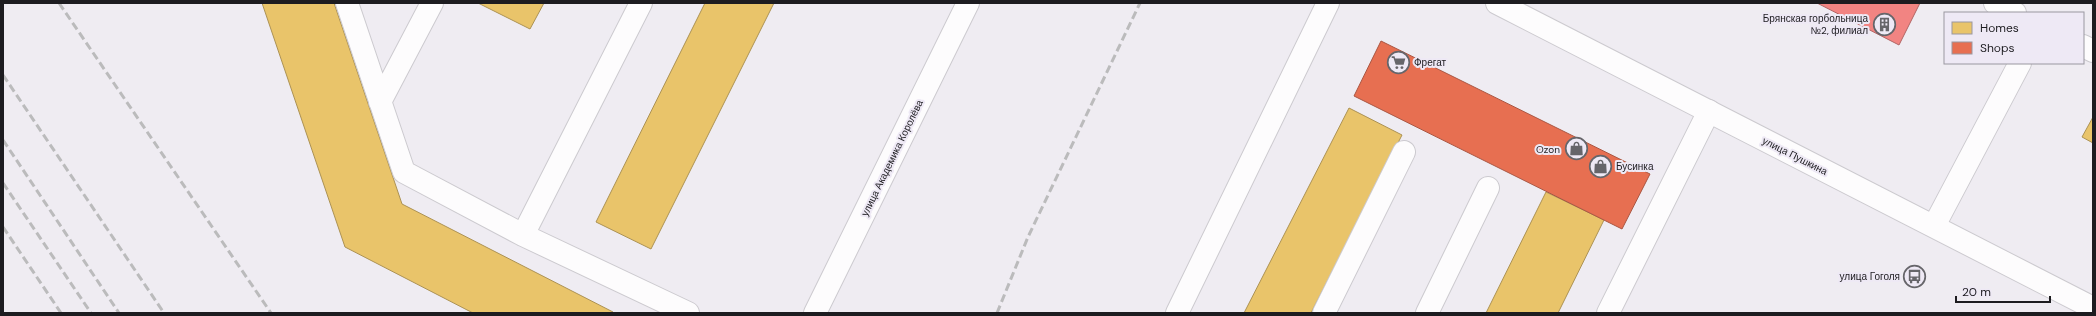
<svg xmlns="http://www.w3.org/2000/svg" width="2096" height="316" font-family="'DM Sans',sans-serif">
<style>
.homes{fill:#e9c46a;stroke:#ac9254}
.shops{fill:#e76f51;stroke:#aa5642}
.health{fill:#f28482;stroke:#b26565}
.lines{fill:none;stroke-linecap:round;stroke-linejoin:round}
.minor-casing{stroke:#cccacf;stroke-width:24}
.major-casing{stroke:#cccacf;stroke-width:24}
.minor{stroke:#fdfcfd;stroke-width:22}
.major{stroke:#fdfcfd;stroke-width:22}
.rail{stroke:#bbbbbc;stroke-width:3;stroke-dasharray:8 4;stroke-linecap:butt}
.labels{text-anchor:middle;dominant-baseline:central;stroke-width:4;stroke-linejoin:round;paint-order:stroke}
.poi-label{font-size:10px;fill:#1d1c20;stroke:#eee9f5;text-anchor:end}
.street-label{font-size:10px;fill:#1d1c20;stroke:#eee9f5}
</style>
<rect width="100%" height="100%" fill="#efecf2"/>
<path class="homes" d="M262,3H334L402,204L613,312L612,313H473L345,247Z
M478,3H544L530,29Z
M705,3H774L651,249L596,222Z
M1349,108L1402,135L1311,313H1244Z
M2093,117V143L2082,137Z
M1546,192L1604,220L1558,313H1486Z"/>
<path class="shops" d="M1381,41L1650,174L1622,229L1354,96Z"/>
<path class="health" d="M1817,3H1920L1899,45Z"/>
<g class="lines">
<defs>
<path id="minor" d="M347,3L404,172L523,235L688,313
M1995,3L2015,13
M2083,46L2093,51
M380,102L432,3
M1934,226L2020,63
M523,235L641,3
M815,313L968,3
M1177,313L1328,3
M1324,313L1404,152
M1427,313L1488,188
M1608,313L1709,111"/>
<path id="major" d="M1497,3L2093,308"/>
</defs>
<use href="#minor" class="minor-casing"/>
<use href="#major" class="major-casing"/>
<use href="#minor" class="minor"/>
<use href="#major" class="major"/>
<path class="rail" d="M59,3L271,313
M3,75L164,313
M3,140L119,313
M3,183L91,313
M3,227L61,313
M997,313L1028,237L1140,3"/>
</g>
<defs>
<symbol id="building-ring" viewBox="-11 -11 22 22"><circle r="9.5" fill="#eee9f5" stroke="#66656a" stroke-width="1.5"/><path d="M-4-6H4V6H1V3H-1V6H-4ZM-2.5-4.3h1.7v1.8h-1.7ZM.8-4.3h1.7v1.8H.8ZM-2.5-1h1.7V.8h-1.7ZM.8-1h1.7V.8H.8Z" fill="#66656a"/></symbol>
<symbol id="supermarket-ring" viewBox="-11 -11 22 22"><circle r="9.5" fill="#eee9f5" stroke="#66656a" stroke-width="1.5"/><path d="M-6-5.5h2.5l.6 2H6L4.5 2H-2.5L-4.4-4H-6ZM-1.5 3.2a1.3 1.3 0 1 0 .1 0ZM3 3.2a1.3 1.3 0 1 0 .1 0Z" fill="#66656a"/></symbol>
<symbol id="shop-ring" viewBox="-11 -11 22 22"><circle r="9.5" fill="#eee9f5" stroke="#66656a" stroke-width="1.5"/><path d="M-5-2.5h2.3a2.7 3.5 0 0 1 5.4 0H5L5.5 6h-11ZM-1.5-2.5h3a1.5 2.3 0 0 0-3 0Z" fill="#66656a"/></symbol>
<symbol id="bus-ring" viewBox="-11 -11 22 22"><circle r="9.5" fill="#eee9f5" stroke="#66656a" stroke-width="1.5"/><path d="M-5-6H5V4H4V6H2V4H-2V6H-4V4H-5ZM-3.5-4V0h7V-4ZM-3.5 1.2v1.5H-2V1.2ZM2 1.2v1.5H3.5V1.2Z" fill="#66656a"/></symbol>
</defs>
<g fill-rule="evenodd">
<use href="#building-ring" x="1872" y="12" width="25" height="25"/>
<use href="#supermarket-ring" x="1386" y="50" width="25" height="25"/>
<use href="#shop-ring" x="1564" y="136" width="25" height="25"/>
<use href="#shop-ring" x="1588" y="154" width="25" height="25"/>
<use href="#bus-ring" x="1902" y="264" width="25" height="25"/>
</g>
<g class="labels">
<g class="poi-label">
<text x="1868" y="18">Брянская горбольница<tspan x="1868" dy="12">№2, филиал</tspan></text>
<text x="1414" y="62" text-anchor="start">Фрегат</text>
<text x="1560" y="149">Ozon</text>
<text x="1616" y="166" text-anchor="start">Бусинка</text>
<text x="1900" y="276">улица Гоголя</text>
</g>
<g class="street-label">
<text transform="translate(1795 156) rotate(27)">улица Пушкина</text>
<text transform="translate(892 158) rotate(-64)">улица Академика Королёва</text>
</g>
</g>
<rect width="2096" height="316" fill="none" stroke="#1d1c20" stroke-width="8"/>
<rect x="1944" y="12" width="140" height="52" fill="#eee9f5" stroke="#9a97a0"/>
<rect x="1952" y="22" width="20" height="12" fill="#e9c46a" stroke="#9a97a0"/>
<text x="1980" y="32" font-size="12" fill="#1d1c20">Homes</text>
<rect x="1952" y="42" width="20" height="12" fill="#e76f51" stroke="#9a97a0"/>
<text x="1980" y="52" font-size="12" fill="#1d1c20">Shops</text>
<path d="M1956 296v6h94v-6" fill="none" stroke="#1d1c20" stroke-width="2"/>
<text x="1962" y="296" font-size="12" fill="#1d1c20" stroke="#eee9f5" stroke-width="3" paint-order="stroke">20 m</text>
</svg>
